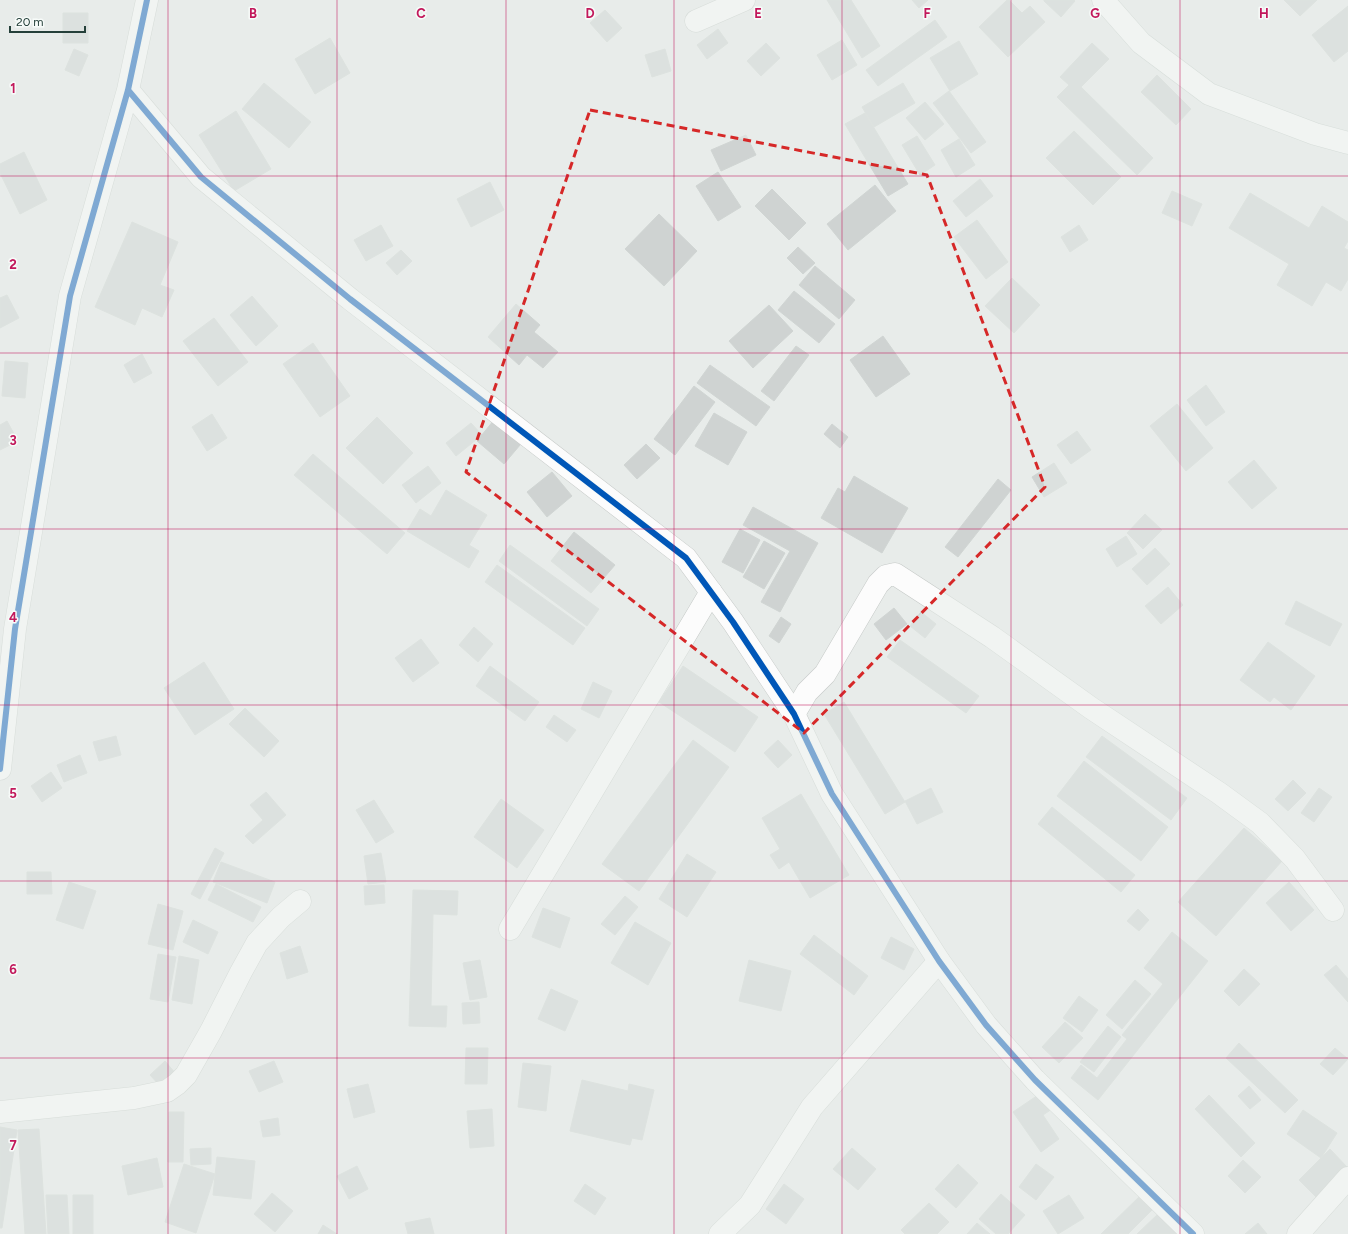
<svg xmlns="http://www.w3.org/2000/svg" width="1348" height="1234" font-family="Figtree,sans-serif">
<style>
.building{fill:#cfd3d2;stroke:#d0d5d3}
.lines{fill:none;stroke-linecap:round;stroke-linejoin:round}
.minor-casing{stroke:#c5c9c7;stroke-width:23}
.tertiary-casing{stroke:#c5c9c7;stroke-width:23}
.secondary-casing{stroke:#c4cac8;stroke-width:23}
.minor{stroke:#fcfcfc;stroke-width:22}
.tertiary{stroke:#fcfcfc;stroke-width:22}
.secondary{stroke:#fcfcfc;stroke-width:22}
.cycleway-casing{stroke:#f7fbf9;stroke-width:8}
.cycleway{stroke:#0057b8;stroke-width:6}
.marked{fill:none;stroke:#d62828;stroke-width:3;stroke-dasharray:8 5;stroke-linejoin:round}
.grid{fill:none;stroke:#c2185b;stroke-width:1;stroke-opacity:0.55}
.grid-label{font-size:13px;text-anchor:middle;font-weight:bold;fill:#c2185b;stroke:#f7fbf9;stroke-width:3;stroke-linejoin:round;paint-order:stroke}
</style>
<rect width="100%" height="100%" fill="#e8ecea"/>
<path class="building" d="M827,0H851L880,46L862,58Z
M912,0H928L919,8Z
M1007,0H1009L1022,13L1030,6L1045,22L1008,57L979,27Z
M1044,0H1074L1075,1L1061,17L1044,1Z
M1284,0H1317L1300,16Z
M1348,6V51L1334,62L1312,35Z
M605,10L622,28L607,42L590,23Z
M63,13H88V43H63Z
M935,20L947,37L878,86L866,70Z
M718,29L728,43L707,59L697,45Z
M330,38L350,73L315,94L295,59Z
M842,40L857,65L832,80L817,55Z
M959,41L978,74L950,91L930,58Z
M766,43L780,58L761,76L747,61Z
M1092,43L1109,59L1081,87L1153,158L1137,175L1057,97L1069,85L1060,77Z
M74,49L88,55L79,76L65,70Z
M665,49L671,71L652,77L645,55Z
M1157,75L1191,109L1176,125L1141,92Z
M264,83L311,122L289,148L242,109Z
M903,83L915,103L874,127L862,107Z
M949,91L986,142L971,153L933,103Z
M925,102L944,124L925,140L906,118Z
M236,111L271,169L234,191L199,135Z
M865,113L908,184L888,196L845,124Z
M1074,131L1121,177L1093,205L1046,158Z
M746,135L756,155L721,171L711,150Z
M917,136L935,165L920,175L902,145Z
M959,139L975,165L956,177L941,150Z
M24,152L47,200L20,214L0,173V164Z
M718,172L741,207L718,221L696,186Z
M980,179L993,196L966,217L953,201Z
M490,182L504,210L471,227L457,199Z
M875,185L896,211L848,250L827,224Z
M772,189L806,223L789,240L755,206Z
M1172,191L1202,204L1192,226L1162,213Z
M1250,193L1309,228L1322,206L1348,222V241L1344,248L1348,250V279L1341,291L1326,282L1312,306L1277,285L1289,264L1229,228Z
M659,214L697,251L664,286L625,249Z
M977,220L1008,262L986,279L954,237Z
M132,222L178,242L160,285L174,290L162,317L142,308L135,325L95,307Z
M381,225L393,246L366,261L354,240Z
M1079,225L1088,240L1070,252L1061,237Z
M798,247L815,263L803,274L787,258Z
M401,250L412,261L397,275L386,263Z
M815,266L855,300L839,319L799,285Z
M1012,278L1040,305L1014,333L985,306Z
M794,291L835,324L819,343L778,310Z
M7,295L19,318L0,328V298Z
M252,296L278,326L256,346L230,315Z
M516,304L540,325L534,332L558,352L543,368L527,355L519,365L488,337Z
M769,305L793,331L753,368L729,341Z
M214,318L248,362L218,386L183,341Z
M883,336L910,374L876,397L850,360Z
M313,343L350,396L320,417L283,364Z
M796,346L809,355L774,401L761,391Z
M142,354L152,373L134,383L124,365Z
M5,361L28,363L25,398L2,396Z
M710,365L770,407L756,426L697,383Z
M1206,385L1225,412L1206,426L1187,400Z
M694,386L715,402L675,455L654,439Z
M1177,404L1213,448L1186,471L1150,426Z
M714,413L747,432L728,465L695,446Z
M212,414L227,438L207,451L192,427Z
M498,415L526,438L504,464L477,441Z
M377,417L413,453L383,484L346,448Z
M7,421L18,441L0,450V425Z
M471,423L482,435L456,456L446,443Z
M832,424L848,437L840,448L824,434Z
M1077,431L1091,450L1071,464L1057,445Z
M646,444L660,458L637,479L624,465Z
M313,454L405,533L387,554L294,475Z
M1254,460L1277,488L1252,509L1228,482Z
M1054,463L1067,483L1044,497L1032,477Z
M428,466L441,483L416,503L402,485Z
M552,472L572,496L547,517L527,492Z
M854,476L908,508L882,553L821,518L838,488L845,492Z
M998,479L1011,490L958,557L945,547Z
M446,490L487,515L469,545L479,551L469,568L407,531L420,509L431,516Z
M753,507L818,543L780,612L761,602L790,551L743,525Z
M1145,514L1162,530L1143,549L1127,533Z
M740,529L760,540L743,573L722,562Z
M574,532L615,565L591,593L551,561Z
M1126,536L1137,554L1117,567L1106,549Z
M764,541L785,553L764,589L743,577Z
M510,545L599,609L587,626L499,561Z
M1155,548L1170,564L1147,585L1132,569Z
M497,565L585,628L573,645L485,582Z
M1168,587L1183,605L1161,624L1145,606Z
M1296,601L1342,624L1330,646L1285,624Z
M894,608L907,624L886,640L874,624Z
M921,612L936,624L925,638L910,626Z
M781,617L791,624L779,643L769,636Z
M474,627L493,644L478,662L459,645Z
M421,639L439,663L413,682L395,658Z
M900,640L979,696L966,713L887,657Z
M1268,642L1315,676L1291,710L1274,697L1270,702L1240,680Z
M204,662L234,709L195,735L164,688Z
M490,666L539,702L525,721L476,686Z
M683,666L758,717L735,752L659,702Z
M593,682L612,691L599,718L581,709Z
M844,702L905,802L885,814L824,714Z
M245,708L279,741L264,757L229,724Z
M554,715L576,730L567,742L546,727Z
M116,736L121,755L99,761L93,742Z
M1102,736L1187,798L1171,820L1086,757Z
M693,740L729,767L639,891L602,864Z
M778,740L792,755L778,768L764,753Z
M80,755L87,773L64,782L57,765Z
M1084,761L1168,827L1141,861L1057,796Z
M51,772L62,788L42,802L31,786Z
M1293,780L1306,793L1288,811L1275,799Z
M931,788L943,812L917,824L905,801Z
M1319,788L1332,797L1314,822L1301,813Z
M266,792L286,815L253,844L245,836L263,820L250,805Z
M801,794L849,875L810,898L789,862L779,869L770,855L780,849L762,818Z
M501,799L544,830L517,868L474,837Z
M374,800L394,832L376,843L356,810Z
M1052,807L1135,875L1121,892L1038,824Z
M1244,828L1282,861L1216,936L1178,902Z
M215,848L224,853L200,899L191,894Z
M381,853L386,882L368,884L364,856Z
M687,854L716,872L687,917L659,899Z
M221,862L275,882L267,903L213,882Z
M27,872H51L52,894H27Z
M69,882L96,891L83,929L56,920Z
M1289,882L1314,910L1291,931L1266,903Z
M216,884L261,907L253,922L208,900Z
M384,885L385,903L365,905L364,886Z
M413,890L458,891L457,915L433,914L431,1006H447L446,1027L409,1026Z
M625,896L638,907L615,935L601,924Z
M158,904L183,911L173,950L148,944Z
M543,908L570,918L560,948L532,937Z
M1138,909L1149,920L1139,931L1127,921Z
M193,920L218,932L208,954L183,942Z
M635,922L671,943L648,985L611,963Z
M1172,932L1208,961L1098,1100L1071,1078L1081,1065L1097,1078L1127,1039L1122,1035L1163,984L1144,968Z
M814,935L868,976L854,995L800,954Z
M891,937L914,949L904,970L881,958Z
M300,946L308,972L287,979L280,953Z
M158,954L176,957L168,1002L150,999Z
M179,956L199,960L192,1004L172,1000Z
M480,960L487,997L470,1000L463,963Z
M749,960L791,971L781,1011L739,1001Z
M1336,965L1348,979V1002L1324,975Z
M1244,969L1260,984L1239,1006L1224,991Z
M1135,980L1151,994L1122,1029L1106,1015Z
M551,989L578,1001L565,1031L538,1019Z
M1079,996L1098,1010L1082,1032L1063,1018Z
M479,1002L480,1023L463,1024L462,1003Z
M1065,1022L1083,1038L1059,1063L1042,1047Z
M1108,1026L1121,1037L1094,1072L1080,1062Z
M1239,1043L1298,1100L1285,1113L1226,1058Z
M466,1048H488L487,1084H465Z
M1335,1048L1348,1059L1333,1075L1320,1064Z
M165,1061L176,1074L162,1088L150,1075Z
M274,1061L283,1082L259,1092L249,1071Z
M523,1063L551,1066L546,1111L518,1107Z
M582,1080L628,1091L629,1084L654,1090L642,1140L632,1138L630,1145L570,1131Z
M368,1084L375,1112L354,1118L347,1089Z
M1249,1086L1261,1100L1250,1109L1238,1096Z
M1041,1093L1052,1109L1043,1115L1059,1139L1041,1152L1013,1112Z
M1209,1095L1255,1143L1241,1157L1195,1109Z
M492,1109L494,1146L470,1148L467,1111Z
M1303,1110L1337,1133L1321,1158L1287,1134Z
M169,1112H184L183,1162H168Z
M278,1118L280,1135L263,1137L260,1121Z
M0,1127L17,1130L2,1228H0Z
M39,1129L46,1234H25L18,1130Z
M211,1148V1164L191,1165L190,1149Z
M852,1148L876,1169L858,1190L833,1169Z
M1330,1149L1347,1167L1316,1197L1299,1180Z
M217,1157L255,1161L251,1199L213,1195Z
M157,1158L163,1187L128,1195L122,1166Z
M1243,1160L1261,1177L1245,1193L1228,1176Z
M184,1164L215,1174L196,1233L165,1222Z
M958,1164L978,1183L956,1208L935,1189Z
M1036,1164L1054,1177L1036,1200L1019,1187Z
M357,1166L368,1189L349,1199L337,1176Z
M585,1184L606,1198L595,1215L574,1201Z
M784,1184L804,1199L786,1224L766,1209Z
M272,1193L293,1211L275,1232L254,1214Z
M1143,1193L1156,1206L1128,1234H1101Z
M1001,1194L1025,1215L1008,1234H996L979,1219Z
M46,1195H67L69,1234H48Z
M73,1195H93V1234H73Z
M1069,1195L1084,1218L1058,1234L1043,1211Z
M929,1203L949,1222L937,1234H905L901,1230Z
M1159,1213L1177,1234H1137Z
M430,1218L434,1234H408L405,1223Z
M977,1223L990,1234H967Z
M1258,1223L1267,1234H1245Z
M323,1225L337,1234H318Z"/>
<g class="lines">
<defs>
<path id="minor" d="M696,21L744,0
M794,714L807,692L825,674L878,584L886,576L895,574L992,637L1091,708L1219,793L1260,823L1295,859L1333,910
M510,929L711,592
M0,1112L134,1098L167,1091L177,1084L186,1075L211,1031L241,972L257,943L281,917L300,901
M720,1234L750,1205L812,1107L939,961
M1298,1234L1348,1178"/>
<path id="tertiary" d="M128,90L201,177L350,299L686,558L733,622L794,714L832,794L939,961L986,1025L1035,1080L1193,1234
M0,769L15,629L70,296L128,90L147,0"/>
<path id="secondary" d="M1103,0L1141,43L1209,94L1315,134L1348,143"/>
</defs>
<use href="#minor" class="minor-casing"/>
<use href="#tertiary" class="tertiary-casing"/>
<use href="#secondary" class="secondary-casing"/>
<use href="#minor" class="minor"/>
<use href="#tertiary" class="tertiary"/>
<use href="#secondary" class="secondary"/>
<defs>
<path id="cycleway" d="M128,90L201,177L350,299L686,558L733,622L794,714L832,794L939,961L986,1025L1035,1080L1193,1234
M0,769L15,629L70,296L128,90L147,0"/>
</defs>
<use href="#cycleway" class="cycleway-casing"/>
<use href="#cycleway" class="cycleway"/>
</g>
<path d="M0 0H1348V1234H0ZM590,110L927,175L1045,487L804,733L466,472Z" fill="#e8ecea" fill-opacity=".55" fill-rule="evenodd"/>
<path class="marked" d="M590,110L927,175L1045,487L804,733L466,472Z"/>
<path class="grid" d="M168,0V1234M337,0V1234M506,0V1234M674,0V1234M842,0V1234M1011,0V1234M1180,0V1234M0,176H1348M0,353H1348M0,529H1348M0,705H1348M0,881H1348M0,1058H1348"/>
<g class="grid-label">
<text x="253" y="18">B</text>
<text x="421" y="18">C</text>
<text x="590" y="18">D</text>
<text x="758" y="18">E</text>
<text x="927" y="18">F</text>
<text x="1095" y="18">G</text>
<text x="1264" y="18">H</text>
<text x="13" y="93">1</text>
<text x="13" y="269">2</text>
<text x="13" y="445">3</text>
<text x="13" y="622">4</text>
<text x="13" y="798">5</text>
<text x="13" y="974">6</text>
<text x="13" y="1150">7</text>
</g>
<path d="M10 26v6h75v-6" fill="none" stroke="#25403a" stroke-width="2"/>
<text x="16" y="26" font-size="12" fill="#25403a" stroke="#f7fbf9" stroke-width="3" paint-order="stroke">20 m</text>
</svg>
